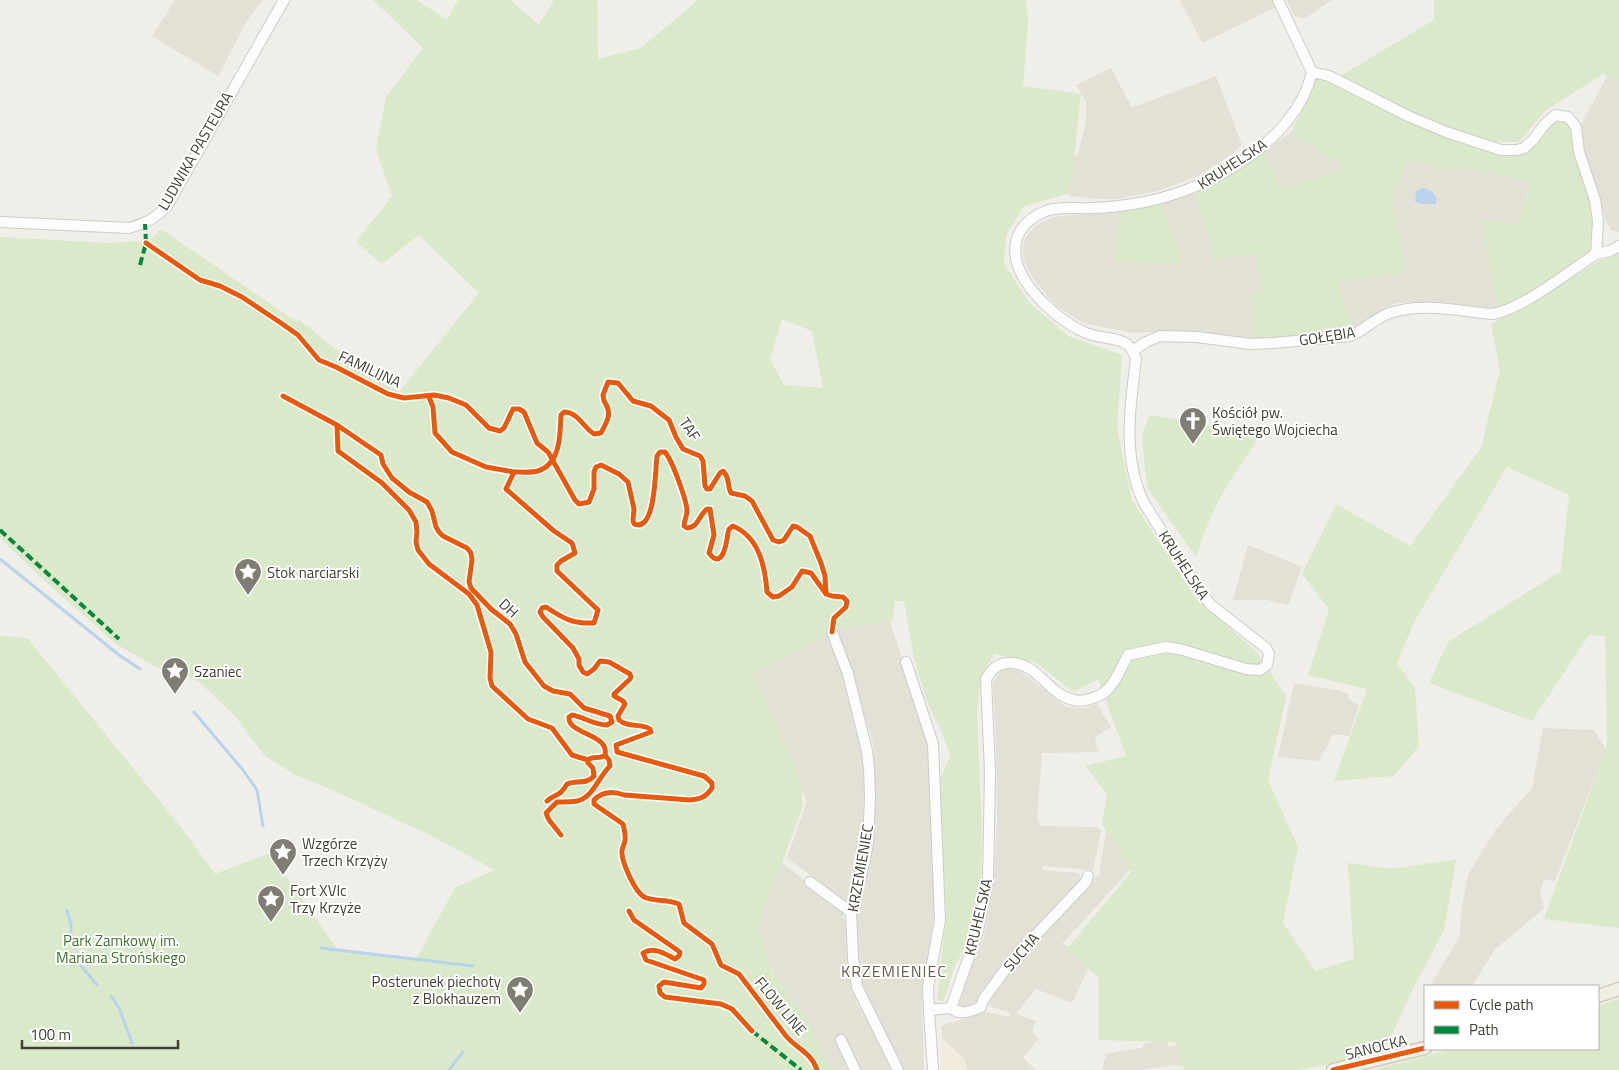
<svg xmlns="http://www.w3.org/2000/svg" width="1619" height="1070" font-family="'Titillium Web',sans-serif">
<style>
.residential{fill:#e3e0d6}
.commercial{fill:#f2ebdc}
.green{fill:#dae9c9;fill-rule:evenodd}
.water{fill:#bad3ec}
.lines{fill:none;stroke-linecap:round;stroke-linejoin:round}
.stream{stroke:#bad3ec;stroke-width:3}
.minor-casing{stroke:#cdccc7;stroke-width:12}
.major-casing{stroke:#d1cbb7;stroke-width:15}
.minor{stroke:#fdfcfc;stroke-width:10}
.major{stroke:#f0ede3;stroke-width:12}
.quiet{stroke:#00873e;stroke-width:4;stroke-dasharray:8 4;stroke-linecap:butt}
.cycleway-casing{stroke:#fff;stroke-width:8}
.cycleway{stroke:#e8590c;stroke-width:5}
.labels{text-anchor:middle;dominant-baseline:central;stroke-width:4;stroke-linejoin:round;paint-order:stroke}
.street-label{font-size:15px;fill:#444035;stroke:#fff}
.poi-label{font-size:15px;fill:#444035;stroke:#fff;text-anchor:start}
.park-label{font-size:15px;fill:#40742b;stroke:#fff}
.neighbourhood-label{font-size:16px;letter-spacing:1px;fill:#675f4d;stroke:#fff}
</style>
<rect width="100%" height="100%" fill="#efeee9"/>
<path class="residential" d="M175,0H262L244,26L218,76L152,36Z
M1180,0H1272L1276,7L1202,43Z
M1287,0H1332L1304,19L1294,16Z
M1111,68L1132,108L1216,76L1242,145L1229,156L1198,176L1158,191L1117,199H1099L1070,196L1066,160L1078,155L1086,121V102L1076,85Z
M1607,76L1619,80V232L1611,230L1604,217L1601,203L1583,150L1580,127Z
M1291,132L1346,168L1282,189L1263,152Z
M1409,158L1439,169L1476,170L1530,180L1519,225L1484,221L1497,310L1417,304L1408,302L1397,303L1388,307L1366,324L1354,329L1339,283L1406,272L1393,199Z
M1195,193L1214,260L1254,254L1261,291L1252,293V339L1171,331L1133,333L1083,323L1058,307L1048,297L1028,271L1024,260L1023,247L1025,239L1033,228L1041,222L1055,217L1121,209L1182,264L1163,203Z
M1248,545L1302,567L1288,605L1267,600H1233Z
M889,618L929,743L935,908L922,1000L924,1070H904L860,987L854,912L868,859L874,746L837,630Z
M828,629L844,675L865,752L862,850L847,902L787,858L807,801L743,673Z
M1006,668L1020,671L1066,707L1084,708L1097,704L1111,727L1097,736L1095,743L1100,752L1042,753L1037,821H1039V826L1096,827L1101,830L1093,870L1043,866V870L1079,873L1081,882L1001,970L976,1004L967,1008L958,1007L976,953L984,937L994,881L997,819L996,746L993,683L1000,671Z
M1294,683L1337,690L1349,694L1348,699L1359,705L1349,736L1332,734L1328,745L1318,761L1278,757Z
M1543,728L1594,730L1606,749L1555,881L1544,879L1540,892L1544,909L1495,949L1472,986H1430L1460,936L1461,912L1468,874L1496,829L1532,788Z
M1107,825L1131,869L1062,944L1094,956L1072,1003L1036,989L1016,1014L1036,1021L1032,1031L1038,1039L1023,1058L1036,1070H967L965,1060L942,1038L941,1027L943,1025L986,1012L1009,1017L1010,1012L991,1007L987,999L1009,969L1054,918L1095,877L1100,876V867Z
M780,861L843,911L849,948L846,952L857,1005L870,1023L891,1070H825L771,967L755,928Z
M1166,1040L1169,1047L1186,1042L1183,1066L1173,1065L1141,1070H1102L1106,1054L1141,1048L1145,1043Z"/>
<path class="commercial" d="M942,1038L965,1060L967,1070H943Z"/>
<path class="green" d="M373,0H417L447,20L458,0H510L539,25L554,0H597L598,59L641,48L698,0H1026L1028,22L1023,86L1081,94L1070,193L1024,206L1006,235L1004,264L1029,302L1068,336L1122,355L1117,429L1132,500L1196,599L1256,651L1286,696L1268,780L1298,847L1283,923L1315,971L1354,959L1348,863L1393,869L1456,859L1444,930L1413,989L1383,1053L1300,1070H1184L1176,1042L1099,1040V978L1066,950L1132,871L1102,824L1107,794L1085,766L1126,756L1098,679L1074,692L1035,662L994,654L981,676L977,712L982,835L981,887L965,949L955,965L944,1001H937L946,912L939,783L950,755L942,732L927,702L914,658L904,601H895L893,620L837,630L753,675L801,779L803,806L757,930L763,938L772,971L809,1021L831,1070H0V635L28,639L180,826L215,874L270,853L337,949L416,959L455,888L495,870L430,835L328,788L295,775L264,755L236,717L198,681L158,668L116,644L46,582L0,538V237L106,243L148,241L161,229L297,322L298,319L333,347L399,392L479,293L419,235L382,264L356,242L392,196L376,149L386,97L423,48ZM782,319L812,331L823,388L784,385L770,359Z
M1434,0H1619V80L1603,74L1545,111L1519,142H1496L1425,119L1340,76L1434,20Z
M1321,77L1422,127L1492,152L1520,154L1539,141L1547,129L1561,119L1567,122L1571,126L1592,204L1596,228L1591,248L1587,253L1522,297L1497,310L1483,221L1519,225L1530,181L1476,170L1439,169L1409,158L1393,199L1406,272L1339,283L1354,329L1271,339H1252V292L1261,291L1254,254L1214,260L1195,193L1236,171L1263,152L1283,189L1346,168L1291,132L1313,91V80Z
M1163,203L1183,265L1114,261L1121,209Z
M1619,249V928L1544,919L1607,746L1605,636L1589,635L1532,721L1429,683L1448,642L1561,571L1569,495L1507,467L1414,622L1397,663L1415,688L1419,746L1394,776L1334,781L1367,689L1308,675L1329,609L1302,574L1336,504L1410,546L1481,448L1500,370L1491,324L1546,293Z
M1149,415L1260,434C1250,453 1238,469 1227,486C1213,508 1204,533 1196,557L1148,489L1145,471L1142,435Z
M1619,999V1070H1373L1452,1049H1598V1006Z"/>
<path class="water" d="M1422,188C1431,189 1438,195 1436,204H1423L1415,202L1416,192Z"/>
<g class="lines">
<path class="stream" d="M0,559L119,655L140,669
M194,712L243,770L257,790L263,826
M67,911L71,924V943
M321,948L473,966
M77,961L97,985
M111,996L119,1008L132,1043
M449,1070L463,1052"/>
<defs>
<path id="minor" d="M1312,72L1329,76L1408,116L1446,132L1501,150H1517L1524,148L1533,140L1545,124L1555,115L1568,117L1576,127L1579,152L1595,200L1598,221L1596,254
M0,222L129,228C145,224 156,218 167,206L284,0
M1134,350L1146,342L1160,336L1197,337L1250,344L1274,343L1350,336C1364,331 1375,318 1390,313C1422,302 1459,311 1493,314C1524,308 1568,272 1596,254L1610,251L1619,246
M832,632L848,674L867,751L869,769L870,797L868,843L865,860L851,912L853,958L857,987L898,1070
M906,662L933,744L940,920L928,987L929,1010
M810,882L851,912
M951,1008C960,1016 971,1011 981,1007L983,1000L1013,959L1086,882L1088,876
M841,1040L855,1070
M933,1070L929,1010L951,1008L978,931L988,881L990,772L986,679C991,671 995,665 1006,663C1038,660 1047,695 1074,700C1080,702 1087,700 1093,698C1099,696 1104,694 1109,688C1117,679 1122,666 1128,655L1166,647L1183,650L1246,669L1260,670L1267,665L1269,654L1266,648L1211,605L1197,588L1144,503C1122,458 1130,406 1136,359C1134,351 1131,345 1123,342C1112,337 1098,338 1086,333C1060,322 1021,288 1016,258C1012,235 1025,219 1046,211C1059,206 1077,209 1091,208C1105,208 1119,206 1133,204C1200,195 1296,144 1312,72L1278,0"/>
<path id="major" d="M1598,996L1619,989
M1333,1070L1425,1048"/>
</defs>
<use href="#minor" class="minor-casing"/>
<use href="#major" class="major-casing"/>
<use href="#minor" class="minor"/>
<use href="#major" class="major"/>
<path class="quiet" d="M140,265L146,243L145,224
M0,530L119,639
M752,1031L801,1070"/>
<defs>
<path id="cycleway" d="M146,243L200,280L220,286L242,297L281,323L298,335L319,360L336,367L388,394L404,398L434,395L449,398L466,405L489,428L500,431L504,428L513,409H519L524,412L537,443L548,452L575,500L579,504L589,502L594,489V472L596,467L601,465L619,474L628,482L634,509L633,520L634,524C656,533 655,470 657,456L660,452H665C672,460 687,501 687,511C687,516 684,521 684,526L687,528C698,528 699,515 707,509H710L714,535L709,553C723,572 727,540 728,533C729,528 729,529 733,526C759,537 765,566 767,592L773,597L779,596L792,587L802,571L811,573L826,594
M283,396L337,425L381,455L383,464L392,478L409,492L427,502L432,511L436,527L439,532L443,536L467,548L471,553L472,560L469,582L471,588L491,609L510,624L516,634L525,662L544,686L553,691L570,694L584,708L610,716L612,722L607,725C594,725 584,717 572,715L569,717C567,734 610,734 605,755C600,760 593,755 588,760
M429,397L433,407L435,433L452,452L486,467L514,472L506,489L554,531L572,543L575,553L561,561L557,565V571L598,610L594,623C573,624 564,619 546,607L542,608L540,612L543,617L573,648L579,659V665L583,672L587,674L594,669L600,661L609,662L630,674L631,677L630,679L614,694V696L623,701L625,704L618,716L619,720C628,728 641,723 650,729L651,732L616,745L617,752L704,776L712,783V788C706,797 701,799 690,800L624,795C613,791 602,792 594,800V804L623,824C624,829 626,835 625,840C625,844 622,847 622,851C621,861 635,892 644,897C655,902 667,899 679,904L684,923L712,944L721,965L739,974L786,1036C797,1049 812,1053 817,1070
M337,425L338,451L382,483L409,510L416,522L417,532L416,542L418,550L429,564L469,594L477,605L491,652L490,678L492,686L528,719L552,728L572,755L588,760
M514,472C522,472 531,473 538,471C561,464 560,434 561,415L564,412C578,412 583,427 594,434L601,433C607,421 613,414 604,401L603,395L608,382L618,383L633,401L651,406L669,420L676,437L683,449L700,456L703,461L705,486L707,489H710L720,473L723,471C730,477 727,486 731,493L745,496L752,501L773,540L779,542L784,540L793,526L797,527L810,536L821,563L825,576L826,594L832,596L843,597L847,601L846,607L834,618L832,632
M547,801C557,792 559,798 567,784C577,780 586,785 594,776L593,768L588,763V760
M561,835L549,820L546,813L557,802C563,802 571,802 577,801C593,798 599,776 610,766L609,760L605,755
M629,911L634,920L680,952L679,956L675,959C665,954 654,946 643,953L646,960L704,980V984L701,988L664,982L659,986L660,993L665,997L721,1004L732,1009L752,1031
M1333,1070L1425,1048"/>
</defs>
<use href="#cycleway" class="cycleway-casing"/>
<use href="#cycleway" class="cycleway"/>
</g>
<defs>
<symbol id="church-pin" viewBox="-11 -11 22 30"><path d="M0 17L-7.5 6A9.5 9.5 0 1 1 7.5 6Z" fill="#807d74" stroke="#fff"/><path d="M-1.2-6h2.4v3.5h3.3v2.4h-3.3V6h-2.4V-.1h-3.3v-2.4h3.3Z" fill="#fff"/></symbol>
<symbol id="sight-pin" viewBox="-11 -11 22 30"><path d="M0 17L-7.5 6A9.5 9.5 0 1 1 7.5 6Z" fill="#807d74" stroke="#fff"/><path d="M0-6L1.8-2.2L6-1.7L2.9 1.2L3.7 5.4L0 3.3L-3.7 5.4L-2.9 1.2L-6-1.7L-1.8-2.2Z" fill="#fff"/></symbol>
</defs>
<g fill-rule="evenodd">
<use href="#church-pin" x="1177" y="405" width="32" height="43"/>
<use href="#sight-pin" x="232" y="556" width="32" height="43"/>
<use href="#sight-pin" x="159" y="655" width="32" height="43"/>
<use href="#sight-pin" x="267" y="836" width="32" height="43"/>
<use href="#sight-pin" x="255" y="883" width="32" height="43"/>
<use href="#sight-pin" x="504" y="974" width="32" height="43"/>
</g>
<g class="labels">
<g class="street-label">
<text transform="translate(195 151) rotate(-60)">LUDWIKA PASTEURA</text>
<text transform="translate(1232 164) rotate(-33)">KRUHELSKA</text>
<text transform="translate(1327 336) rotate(-9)">GOŁĘBIA</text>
<text transform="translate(370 369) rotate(25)">FAMILIJNA</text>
<text transform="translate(690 429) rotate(57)">TAF</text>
<text transform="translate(1184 565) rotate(57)">KRUHELSKA</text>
<text transform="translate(509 608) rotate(43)">DH</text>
<text transform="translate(860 868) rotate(-80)">KRZEMIENIEC</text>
<text transform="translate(978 917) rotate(-77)">KRUHELSKA</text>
<text transform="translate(1021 952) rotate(-49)">SUCHA</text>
<text transform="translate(781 1006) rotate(50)">FLOW LINE</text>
<text transform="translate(1376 1047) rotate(-14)">SANOCKA</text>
</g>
<g class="poi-label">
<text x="1212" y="412">Kościół pw.<tspan x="1212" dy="17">Świętego Wojciecha</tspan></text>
<text x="267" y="572">Stok narciarski</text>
<text x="194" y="671">Szaniec</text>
<text x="302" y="843">Wzgórze<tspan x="302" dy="17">Trzech Krzyży</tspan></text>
<text x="290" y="890">Fort XVIc<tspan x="290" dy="17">Trzy Krzyże</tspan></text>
<text x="501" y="981" text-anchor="end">Posterunek piechoty<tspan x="501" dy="17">z Blokhauzem</tspan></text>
</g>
<g class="park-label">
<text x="121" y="940">Park Zamkowy im.<tspan x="121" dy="17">Mariana Strońskiego</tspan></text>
</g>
<g class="neighbourhood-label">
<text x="894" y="971">KRZEMIENIEC</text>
</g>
</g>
<rect x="1424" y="985" width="175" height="65" fill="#ffffff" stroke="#b4b3ae"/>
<rect x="1434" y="1001" width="25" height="8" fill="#e8590c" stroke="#b4b3ae"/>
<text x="1469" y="1010" font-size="15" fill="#444035">Cycle path</text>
<rect x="1434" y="1026" width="25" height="8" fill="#00873e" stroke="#b4b3ae"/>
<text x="1469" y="1035" font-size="15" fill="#444035">Path</text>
<path d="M22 1040v8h156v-8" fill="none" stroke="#444035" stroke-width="2.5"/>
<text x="30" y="1040" font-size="15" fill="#444035" stroke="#ffffff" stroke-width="4" paint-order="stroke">100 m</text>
</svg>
